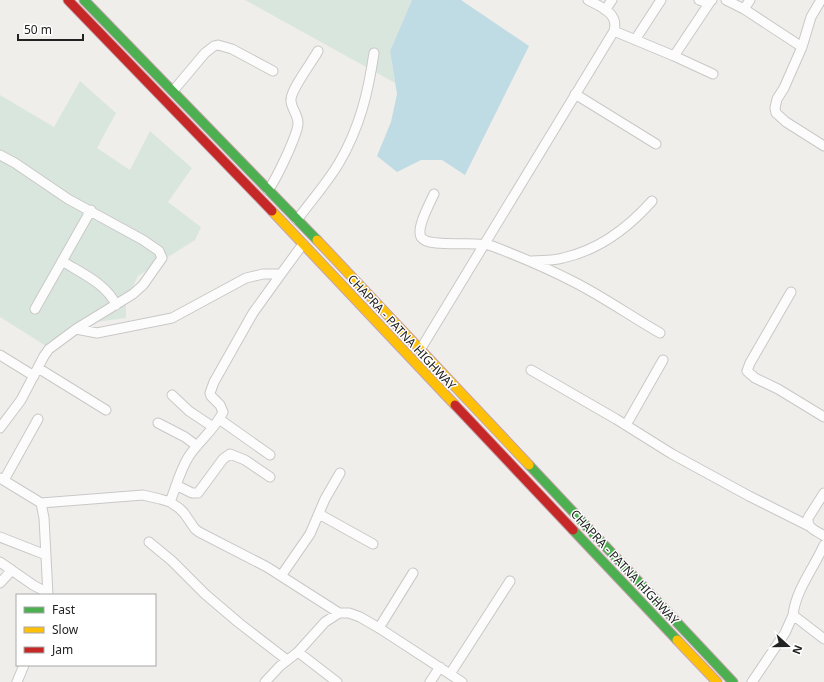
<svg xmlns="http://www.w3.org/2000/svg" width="824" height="682" font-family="'Noto Sans',sans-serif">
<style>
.wetland{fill:#d9e6de}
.water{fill:#bfdbe3}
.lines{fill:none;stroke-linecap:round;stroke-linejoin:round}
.street-casing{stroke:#c9c8c7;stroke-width:11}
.fast-casing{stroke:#c5a2ac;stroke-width:11}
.slow-casing{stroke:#c5a2ac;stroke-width:11}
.jam-casing{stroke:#c5a2ac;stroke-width:11}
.street{stroke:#fdfcfc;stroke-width:9}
.fast{stroke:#4caf50;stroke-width:9}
.slow{stroke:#ffc107;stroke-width:9}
.jam{stroke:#c62828;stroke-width:9}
.labels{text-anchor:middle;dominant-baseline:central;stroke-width:3;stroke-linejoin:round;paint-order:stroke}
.street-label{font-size:12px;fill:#222;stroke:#fff}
</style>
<rect width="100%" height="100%" fill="#f0eeeb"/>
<path class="wetland" d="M245,0H412L390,51L395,83Z
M80,81L116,113L97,148L130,170L150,131L192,168L168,202L201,227L195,240L138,276L126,301V318L72,325L46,346L0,317V95L54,127Z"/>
<path class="water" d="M412,0H461L529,46L465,175L442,160H421L397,172L377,156L391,122L397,94L390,51Z"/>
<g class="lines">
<defs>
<path id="street" d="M699,0C704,2 708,4 712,0
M726,0L744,9
M750,0L744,9L802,47
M821,0L811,17L802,47L784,88L777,99L775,108L776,113L786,122L824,146
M605,10L612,0
M614,31L674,56L713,74
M635,40L661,0
M674,56L710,2
M173,91L205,53L214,46L218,45L232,49L273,71
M575,94L656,144
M0,155L15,163L68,199L143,240L159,251L162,258L143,285L133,294L76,329L49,349L44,356L21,400L0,428
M268,190C276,180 298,134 298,123C298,114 290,107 291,99C292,88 312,62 318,51
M434,194C430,203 416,228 421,237C428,249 478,240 492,246C521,257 549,269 576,283C605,298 632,317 660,333
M297,220C311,201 327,183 339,163C360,127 368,93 374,53
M62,261C81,273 107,284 116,305
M532,261C542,260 553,261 563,258C599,250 628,228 652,201
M791,292L750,363L747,371L755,378L778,389L824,417
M35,309L91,210
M76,329L97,333L172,318L246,278L263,274H281
M420,350L614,31C619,13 601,7 588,0
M0,355L34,376
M38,368L106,410
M531,370L616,419L672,454L749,496L809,526
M172,395L189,411L213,427
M219,419L270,455
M158,423L185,437L197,446
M626,425L663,360
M0,478L41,503L143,495L160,499L170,502L179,508L184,513L195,529L199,532L267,567L339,613
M4,480L38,419
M176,485L192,493H198L223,459L230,454L245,460L270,477
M824,493L808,518C807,529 816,530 824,536
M170,502C176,487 180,470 189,456C199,441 215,429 223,412L220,405L211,396L210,393L214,382L253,313L281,274L303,244
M41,503L44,518L48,595
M319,514L373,544
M0,537L46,555
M149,542L172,561L205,594L239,623L287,660
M0,562L33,585L48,593
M281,576L310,534L325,499L340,473
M0,583L12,570
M793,615C796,589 814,568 824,545
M379,628L413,573
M298,652L337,682
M450,674L510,581
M17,682L24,665
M265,682L280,666L298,652L325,622L339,613H349L360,617L379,628L462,682
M430,682L440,667
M752,682L785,633L793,615L824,639"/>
<path id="fast" d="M84,0L317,240
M529,465L733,682
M573,530L677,640"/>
<path id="slow" d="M272,211L455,405
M317,240L529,465
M677,640L717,682"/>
<path id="jam" d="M68,0L272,211
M455,405L573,530"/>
</defs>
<use href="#street" class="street-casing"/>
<use href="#fast" class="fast-casing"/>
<use href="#slow" class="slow-casing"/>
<use href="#jam" class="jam-casing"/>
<use href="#street" class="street"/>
<use href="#fast" class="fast"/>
<use href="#slow" class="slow"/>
<use href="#jam" class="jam"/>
</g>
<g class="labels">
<g class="street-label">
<text transform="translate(402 332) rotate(47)">CHAPRA - PATNA HIGHWAY</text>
<text transform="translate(625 567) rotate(47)">CHAPRA - PATNA HIGHWAY</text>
</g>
</g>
<rect x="16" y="594" width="140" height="72" fill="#ffffff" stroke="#a7a7a7"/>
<rect x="24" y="607" width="20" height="6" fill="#4caf50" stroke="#a7a7a7"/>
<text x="52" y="614" font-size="12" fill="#222222">Fast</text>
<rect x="24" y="627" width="20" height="6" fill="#ffc107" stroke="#a7a7a7"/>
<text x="52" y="634" font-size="12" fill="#222222">Slow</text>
<rect x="24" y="647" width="20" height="6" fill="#c62828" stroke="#a7a7a7"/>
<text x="52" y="654" font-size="12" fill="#222222">Jam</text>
<g transform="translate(788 646) rotate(111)" stroke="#ffffff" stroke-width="3" paint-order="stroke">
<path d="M0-3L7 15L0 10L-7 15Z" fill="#222222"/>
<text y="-6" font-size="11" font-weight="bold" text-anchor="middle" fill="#222222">N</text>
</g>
<path d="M18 34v6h65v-6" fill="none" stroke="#222222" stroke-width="2"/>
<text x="24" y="34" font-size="12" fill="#222222" stroke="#ffffff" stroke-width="3" paint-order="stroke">50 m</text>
</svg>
